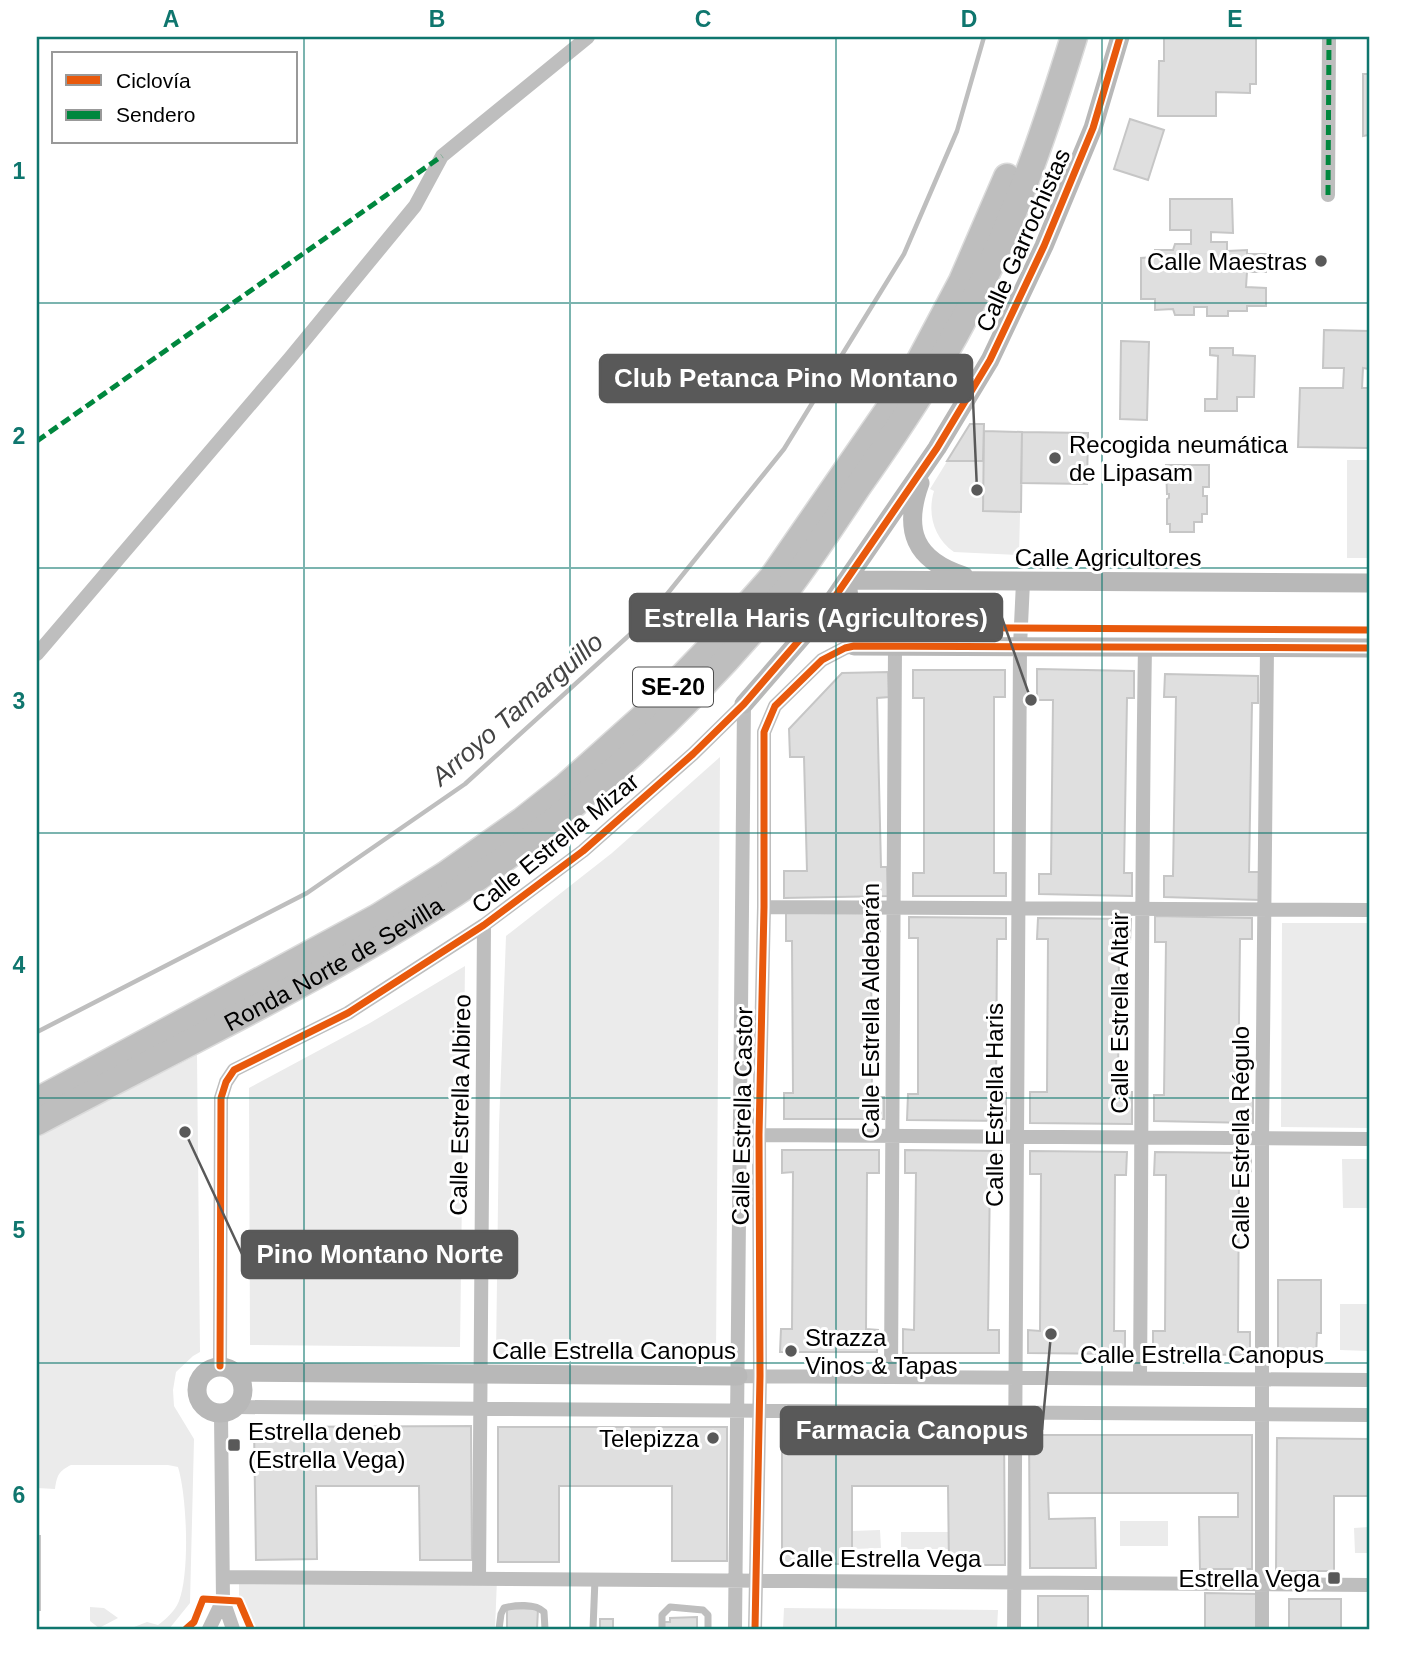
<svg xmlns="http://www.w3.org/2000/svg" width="1406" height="1666" font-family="Arial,sans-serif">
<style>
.green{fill:#ebebeb}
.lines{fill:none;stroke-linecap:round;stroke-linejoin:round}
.stream{stroke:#bebebe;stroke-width:4.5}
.building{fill:#dfdfdf;stroke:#c6c6c6;stroke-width:2}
.highway-casing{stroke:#dbdbdb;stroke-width:29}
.lane{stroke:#bebebe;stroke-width:7}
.street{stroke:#bebebe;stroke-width:14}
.secondary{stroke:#b8b8b8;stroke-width:19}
.highway{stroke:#bebebe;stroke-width:26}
.quiet{stroke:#00873e;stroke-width:5;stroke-dasharray:10 5;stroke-linecap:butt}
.cycleway-casing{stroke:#fff;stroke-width:11}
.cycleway{stroke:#e8590c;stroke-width:7}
.grid{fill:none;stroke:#0f766e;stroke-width:2;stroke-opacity:0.55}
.poi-dot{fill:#595959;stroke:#fff;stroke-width:2.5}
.labels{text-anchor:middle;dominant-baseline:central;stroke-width:6;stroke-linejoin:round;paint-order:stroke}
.shield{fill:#fff;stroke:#4c4c4c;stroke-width:2}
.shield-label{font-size:23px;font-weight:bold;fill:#000}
.street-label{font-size:24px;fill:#000;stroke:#fff}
.poi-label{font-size:24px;fill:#000;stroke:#fff;text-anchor:end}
.water-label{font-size:26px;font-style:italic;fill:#434343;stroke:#fff}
.leader{fill:none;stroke:#595959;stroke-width:2.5}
.callout-dot{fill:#595959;stroke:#fff;stroke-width:2.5}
.callout{fill:#595959;stroke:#595959;stroke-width:2.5}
.callout-label{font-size:26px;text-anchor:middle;font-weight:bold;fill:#fff}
.neatline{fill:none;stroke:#0f766e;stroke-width:2.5}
.grid-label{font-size:23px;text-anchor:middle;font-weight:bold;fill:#0f766e}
</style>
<rect width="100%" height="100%" fill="#fff"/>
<path class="green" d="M970,424H984V431L1022,432L1019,555L954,552C934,538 927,514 934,491L930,489Z
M1347,460H1369V558H1347Z
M720,757L716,1357H496L499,1126L506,936L612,853Z
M1282,923H1369V1128L1281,1127Z
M465,966L460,1347L250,1345L249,1088L370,1023Z
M197,1055L200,1352L193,1356L176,1372L173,1390L174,1406L194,1439L190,1603L169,1629H129L147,1622L158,1625C166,1619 175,1611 179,1601C190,1573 187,1496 178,1467L168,1465H71C59,1471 57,1475 55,1489L37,1488V1137Z
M1342,1159H1369V1208H1343Z
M1340,1304H1369V1351L1340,1350Z
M1120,1521H1168V1546H1120Z
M1369,1527V1553H1355L1354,1528Z
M880,1530L881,1548L853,1549L852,1531Z
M901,1532H949V1549H901Z
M239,1577L497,1579L495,1629H251L239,1601Z
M90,1607L104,1608L118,1618L99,1628L90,1621Z
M784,1608L998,1610L997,1629H783Z"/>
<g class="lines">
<path class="stream" d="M37,1032L307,893L465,784L647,619L784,449L904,254L957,131L984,37"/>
</g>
<path class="building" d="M1164,37H1256V84H1250V93L1216,92V116H1158L1159,61H1164Z
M1363,74H1369V135L1363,136Z
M1130,119L1164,130L1148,180L1114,169Z
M1170,199H1232L1233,233L1211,232V242H1227V251L1247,250V254H1266V272H1247L1246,287L1266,288V306H1247V311H1228V316H1207V307H1194V315H1175L1173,309L1155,310V299H1141V258L1155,257V250H1173L1175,244H1191V230H1170Z
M1324,330L1369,331V369L1363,368L1362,388H1369V448L1298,447L1300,388H1343L1344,368H1323Z
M1121,341L1149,342L1147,420L1120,419Z
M1210,348H1233V355L1255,356L1254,397H1237V411H1205V399H1217L1218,356L1210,355Z
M970,424H984L983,461H947Z
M984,431L1022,432L1021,512L983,511Z
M1022,432L1088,433L1087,484L1021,483Z
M1166,465H1209V487H1203V496H1207V514H1202V522H1194V532H1170V524H1167V499L1169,498V494H1167Z
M1037,669L1134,671V698H1127L1124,873H1132V896L1039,894V874H1051L1053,700H1037Z
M913,670H1005V697H994V873H1006V896H913V873H924V698H913Z
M888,672L889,697L877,698L881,867H887L888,896L784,898V871H807L804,757H790L789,729L842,673Z
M1165,674L1258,676V703H1252L1249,872H1260V900L1164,897V876H1173L1176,697H1164Z
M786,913H880V937H871L872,1097H884V1119H784V1093H793L792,941H786Z
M1155,916L1252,918V939H1240L1238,1098H1253V1123L1154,1121V1095H1164L1166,942H1155Z
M909,917L1006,918V939H997L996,1093H1006V1121L907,1120L908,1094H918V938H909Z
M1038,918L1131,919L1130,942H1119L1118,1092H1132V1124L1030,1123V1092H1047L1048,939H1037Z
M782,1150H879V1173H867L866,1329L878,1330L877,1352H780L781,1329H792L793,1172L782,1173Z
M905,1150L1001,1151V1174H990L988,1330H999V1353H903V1329L914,1330L916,1173H905Z
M1030,1151L1127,1152L1126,1175H1115L1114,1331H1125V1354L1028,1353V1330L1040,1331L1041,1174H1030Z
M1155,1152L1251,1153V1176H1239L1238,1332H1250V1355L1153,1354V1331H1165L1166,1175H1154Z
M1278,1280H1321V1333H1317L1316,1356L1278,1355Z
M471,1426L472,1560H420L419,1486H316L317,1559L256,1560L254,1427Z
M498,1427H727V1561H672V1486H559V1562H498Z
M782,1430H1004L1005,1565H949L948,1486H852V1564H782Z
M1029,1435H1252V1569H1200L1199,1517H1238V1493H1048L1049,1519L1095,1518L1096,1568H1030Z
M1277,1438L1369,1439V1496H1334V1571H1276Z
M37,1536H40V1610H37Z
M1205,1593L1258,1594V1629H1205Z
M1038,1596H1088V1629H1038Z
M1289,1599H1341V1629H1289Z
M507,1608L538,1609L537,1629H507Z
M697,1617V1629L664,1628V1622H670V1618Z
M600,1619H613V1629H600Z"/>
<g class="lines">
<defs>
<g id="highway">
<path d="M37,1101L378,917L445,875L523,820L566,786L641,719L707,651L772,578L911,377L962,281L1007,177"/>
<path id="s1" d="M37,1122C176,1048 322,979 455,893C574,815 699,700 788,588C813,555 836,519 859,485C904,421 947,356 981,285C1020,205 1048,121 1074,37"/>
</g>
</defs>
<use href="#highway" class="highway-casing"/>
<path class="lane" d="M499,1629L501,1614L504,1608C515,1605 535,1603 544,1612L545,1629
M593,1629L595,1579
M662,1629V1615L670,1607L703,1610L708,1615V1629"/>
<path class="street" d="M1328,195L1329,37
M37,654L290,358L415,206L442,156L588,37
M764,907L1369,910
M759,1135L1369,1139
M220,1366L221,1098L226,1082L234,1070L348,1013L484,925L583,851L693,754L744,704
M738,1376L1369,1380
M891,1377L895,645
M1140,1378C1142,1134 1141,891 1145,647
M237,1407L1369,1415
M221,1414L223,1600L233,1629
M223,1577L1369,1585
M479,1579L484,925
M209,1629L223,1600
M735,1629L744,704
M755,1629L760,1376L759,1135L764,907V732L775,706L822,660L845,648L854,646
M1014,1629L1020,646L1023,582
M1262,1629V1138L1267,648"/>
<path class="secondary" d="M920,483C903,530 914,560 964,576
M847,580L854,646L1369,648
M847,580L1369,583
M744,704L828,607L937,448L990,360L1044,246L1093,128L1120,37
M197 1390a23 23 0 1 1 46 0a23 23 0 1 1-46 0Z
M236,1372L738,1376"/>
<use href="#highway" class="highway"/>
<path class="quiet" d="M1328,195L1329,37
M37,441L442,156"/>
<defs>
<path id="cycleway" d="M861,627L1369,630
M220,1366L221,1098L226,1082L234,1070L348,1013L484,925L583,851L693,754L744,704L828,607L937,448L990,360L1044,246L1093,128L1120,37
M186,1629L194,1622L203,1599L239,1601L251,1629
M755,1629L760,1376L759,1135L764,907V732L775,706L822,660L845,648L854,646L1369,648"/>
</defs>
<use href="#cycleway" class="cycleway-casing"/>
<use href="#cycleway" class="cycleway"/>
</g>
<path class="grid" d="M304,37V1629M570,37V1629M836,37V1629M1102,37V1629M37,303H1369M37,568H1369M37,833H1369M37,1098H1369M37,1363H1369"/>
<g class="poi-dot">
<circle cx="1321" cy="261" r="7"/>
<circle cx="1055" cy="458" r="7"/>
<circle cx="791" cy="1351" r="7"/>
<circle cx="713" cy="1438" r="7"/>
<rect x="227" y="1438" width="14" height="14" rx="3.5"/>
<rect x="1327" y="1571" width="14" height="14" rx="3.5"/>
</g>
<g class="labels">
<rect class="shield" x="633" y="667.5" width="80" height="39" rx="5"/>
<g class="shield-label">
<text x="673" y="687">SE-20</text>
</g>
<g class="street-label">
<text transform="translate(1023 240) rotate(-66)">Calle Garrochistas</text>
<text x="1108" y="557">Calle Agricultores</text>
<text transform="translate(555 843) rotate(-39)">Calle Estrella Mizar</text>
<text stroke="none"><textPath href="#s1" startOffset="336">Ronda Norte de Sevilla</textPath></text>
<text transform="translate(870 1011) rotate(-90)">Calle Estrella Aldebarán</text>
<text transform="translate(1119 1013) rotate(-90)">Calle Estrella Altair</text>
<text transform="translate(460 1105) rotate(-89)">Calle Estrella Albireo</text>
<text transform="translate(994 1105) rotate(-90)">Calle Estrella Haris</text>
<text transform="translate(742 1116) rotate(-89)">Calle Estrella Castor</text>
<text transform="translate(1240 1138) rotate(-90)">Calle Estrella Régulo</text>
<text x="614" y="1350">Calle Estrella Canopus</text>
<text x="1202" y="1354">Calle Estrella Canopus</text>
<text x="880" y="1558">Calle Estrella Vega</text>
</g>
<g class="poi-label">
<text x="1307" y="261">Calle Maestras</text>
<text x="1069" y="444" text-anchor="start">Recogida neumática<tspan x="1069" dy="28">de Lipasam</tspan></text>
<text x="805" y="1337" text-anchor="start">Strazza<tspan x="805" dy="28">Vinos &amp; Tapas</tspan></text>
<text x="248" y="1431" text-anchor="start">Estrella deneb<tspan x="248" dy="28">(Estrella Vega)</tspan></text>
<text x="699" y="1438">Telepizza</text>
<text x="1320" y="1578">Estrella Vega</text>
</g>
<g class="water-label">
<text transform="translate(517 709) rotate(-41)">Arroyo Tamarguillo</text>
</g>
</g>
<path class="leader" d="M977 490L972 378M1031 700L1002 618M185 1132L242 1254M1051 1334L1042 1430"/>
<g class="callout-dot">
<circle cx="977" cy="490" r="7"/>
<circle cx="1031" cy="700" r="7"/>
<circle cx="185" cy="1132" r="7"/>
<circle cx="1051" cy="1334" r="7"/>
</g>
<g class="callout">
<rect x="600" y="355" width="372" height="47" rx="7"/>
<rect x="630" y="594" width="372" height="47" rx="7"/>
<rect x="242" y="1231" width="275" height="47" rx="7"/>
<rect x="781" y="1407" width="261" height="47" rx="7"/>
</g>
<g class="callout-label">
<text x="786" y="387">Club Petanca Pino Montano</text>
<text x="816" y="627">Estrella Haris (Agricultores)</text>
<text x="380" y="1263">Pino Montano Norte</text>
<text x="912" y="1439">Farmacia Canopus</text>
</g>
<rect width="1406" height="1666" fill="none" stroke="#ffffff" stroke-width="77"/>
<rect x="52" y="52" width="245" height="91" fill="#ffffff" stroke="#999999" stroke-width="2"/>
<rect x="66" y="75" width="35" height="10" fill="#e8590c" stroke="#999999" stroke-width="2"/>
<text x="116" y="88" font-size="21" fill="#000000">Ciclovía</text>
<rect x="66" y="110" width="35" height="10" fill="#00873e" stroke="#999999" stroke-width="2"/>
<text x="116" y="122" font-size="21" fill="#000000">Sendero</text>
<rect x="38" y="38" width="1330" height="1590" class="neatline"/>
<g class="grid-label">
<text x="171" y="27">A</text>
<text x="437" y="27">B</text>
<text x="703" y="27">C</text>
<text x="969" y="27">D</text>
<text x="1235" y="27">E</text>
<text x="19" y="179">1</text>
<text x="19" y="444">2</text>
<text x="19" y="709">3</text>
<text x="19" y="973">4</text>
<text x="19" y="1238">5</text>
<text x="19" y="1503">6</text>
</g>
</svg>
